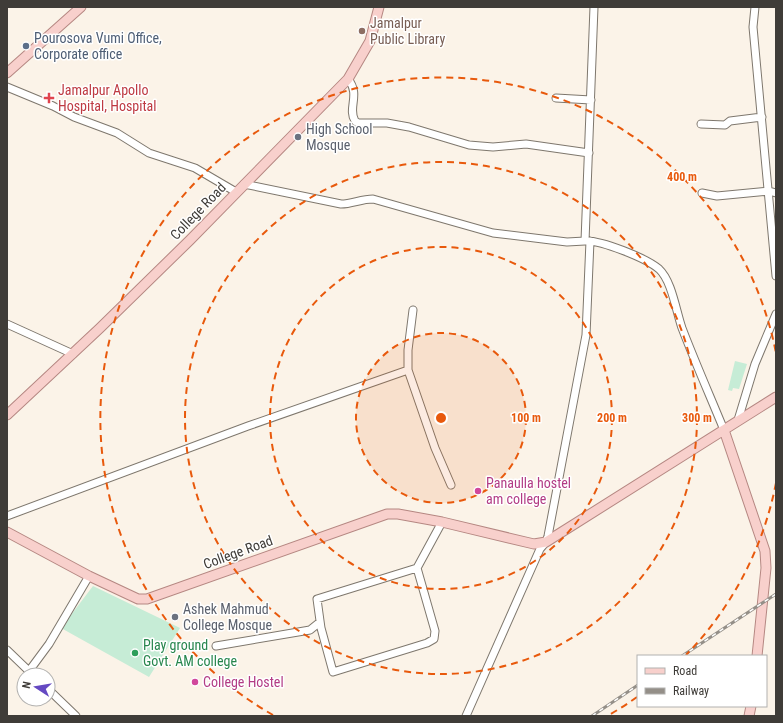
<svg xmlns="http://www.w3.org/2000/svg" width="783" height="723" font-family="'Roboto Condensed',sans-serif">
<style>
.green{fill:#c6ecd6}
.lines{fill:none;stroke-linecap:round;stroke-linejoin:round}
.minor-casing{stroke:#7e776d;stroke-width:9}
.major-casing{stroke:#b58782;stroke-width:11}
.minor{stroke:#fff;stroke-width:7}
.major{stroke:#f8d0cc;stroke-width:9}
.rail-casing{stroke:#948f88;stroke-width:3}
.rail{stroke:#fff;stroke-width:1.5;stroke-dasharray:4.5;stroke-linecap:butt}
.ring{fill:none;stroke:#e8590c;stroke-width:2;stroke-dasharray:7 5}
.education-dot{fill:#8d6e63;stroke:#fff;stroke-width:1.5}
.service-dot{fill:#5c6f8a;stroke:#fff;stroke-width:1.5}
.health-dot{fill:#e0444e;stroke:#fff;stroke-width:1.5}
.worship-dot{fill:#6b7280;stroke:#fff;stroke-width:1.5}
.hotel-dot{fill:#d1479c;stroke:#fff;stroke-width:1.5}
.leisure-dot{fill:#2e9e5b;stroke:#fff;stroke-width:1.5}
.labels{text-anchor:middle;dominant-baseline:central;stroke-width:3;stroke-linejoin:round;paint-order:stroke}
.education-label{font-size:14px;fill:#785e54;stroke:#fff;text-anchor:start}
.service-label{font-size:14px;fill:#4e5e75;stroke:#fff;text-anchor:start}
.health-label{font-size:14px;fill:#be3a42;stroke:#fff;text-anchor:start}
.worship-label{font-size:14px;fill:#5b616d;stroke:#fff;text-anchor:start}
.street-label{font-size:14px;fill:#3f3c38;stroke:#fff}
.hotel-label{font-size:14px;fill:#b23c85;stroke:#fff;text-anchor:start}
.leisure-label{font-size:14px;fill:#27864d;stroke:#fff;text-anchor:start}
.centre{fill:#e8590c;stroke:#fff;stroke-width:2}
.ring-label{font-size:12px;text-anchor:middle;font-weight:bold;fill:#e8590c;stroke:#fff;stroke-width:3;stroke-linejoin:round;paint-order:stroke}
</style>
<rect width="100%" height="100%" fill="#fbf3e8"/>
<path class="green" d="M735,361L747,364L739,389L733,388L732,391L728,390Z
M93,586L180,628L149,677L61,628Z"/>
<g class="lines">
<defs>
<path id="minor" d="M594,7L585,241C601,240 646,258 659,269C672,281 676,311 682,328C695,362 710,396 724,430
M755,7L753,27L776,276
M348,79C361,95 347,108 355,121L358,123H387L409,127L469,145L493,147L526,144L589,153
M7,87L53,106L74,117L117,133L149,153L195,168L236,192
M556,98L591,100
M701,124L725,125L730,121L762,117
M244,184L341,204C352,204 361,199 373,199L493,233L567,242L585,241
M702,193L717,196L769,191L776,193
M413,310L408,350V370L435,448L451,485
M7,324L73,354
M738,420L755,364L776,314
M7,516L248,426L408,370
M417,568L435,631L434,639L427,643L333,672L321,628L317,599L417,568L442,522
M216,646L310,630L320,622
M7,650L33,675
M29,671L49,644L89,576
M48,689L76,716
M466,716L540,549L546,542L548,536L586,335L590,241"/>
<path id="major" d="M7,73L81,7
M7,415L100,328L190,240L348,79L370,41L379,7
M724,430L765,551L766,568L757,656
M7,532L89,576L138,599H147L387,514H398L442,522L534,544L546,542L776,397
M749,716L751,706"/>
</defs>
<use href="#minor" class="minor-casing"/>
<use href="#major" class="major-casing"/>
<use href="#minor" class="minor"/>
<use href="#major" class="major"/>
<defs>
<path id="rail" d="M682,656L776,594
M592,716L638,685"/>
</defs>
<use href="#rail" class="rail-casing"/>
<use href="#rail" class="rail"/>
</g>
<circle cx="441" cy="418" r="85" fill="#e8590c" fill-opacity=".12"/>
<g class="ring">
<circle cx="441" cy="418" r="85"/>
<circle cx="441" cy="418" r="171"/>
<circle cx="441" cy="418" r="256"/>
<path d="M776 483A341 341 0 0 1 686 655M637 697A341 341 0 0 1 609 715M273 715A341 341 0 1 1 776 353"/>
</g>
<circle class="education-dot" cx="362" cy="31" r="4"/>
<circle class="service-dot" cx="26" cy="46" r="4"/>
<path class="health-dot" d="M47 92h4v4h4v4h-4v4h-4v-4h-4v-4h4z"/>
<g class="worship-dot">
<circle cx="298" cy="137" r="4"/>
<circle cx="175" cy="617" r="4"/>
</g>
<g class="hotel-dot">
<circle cx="478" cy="491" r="4"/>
<circle cx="195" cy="682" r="4"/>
</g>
<circle class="leisure-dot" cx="135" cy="653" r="4"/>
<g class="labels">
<g class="education-label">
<text x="370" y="23">Jamalpur<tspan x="370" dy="16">Public Library</tspan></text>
</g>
<g class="service-label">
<text x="34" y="38">Pourosova Vumi Office,<tspan x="34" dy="16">Corporate office</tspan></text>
</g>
<g class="health-label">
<text x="58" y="90">Jamalpur Apollo<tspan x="58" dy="16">Hospital, Hospital</tspan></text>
</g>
<g class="worship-label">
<text x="306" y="129">High School<tspan x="306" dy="16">Mosque</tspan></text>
<text x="183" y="609">Ashek Mahmud<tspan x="183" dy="16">College Mosque</tspan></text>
</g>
<g class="street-label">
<text transform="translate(198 211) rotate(-46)">College Road</text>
<text transform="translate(238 552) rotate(-20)">College Road</text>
</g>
<g class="hotel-label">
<text x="486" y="483">Panaulla hostel<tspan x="486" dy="16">am college</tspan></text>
<text x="203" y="682">College Hostel</text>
</g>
<g class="leisure-label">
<text x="143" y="645">Play ground<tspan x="143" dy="16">Govt. AM college</tspan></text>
</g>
</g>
<circle cx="441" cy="418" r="6" class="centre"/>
<g class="ring-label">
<text x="682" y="181">400 m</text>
<text x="526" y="422">100 m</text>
<text x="612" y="422">200 m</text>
<text x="697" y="422">300 m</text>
</g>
<rect width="783" height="723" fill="none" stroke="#3f3c38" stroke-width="16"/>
<rect x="637" y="655" width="130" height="52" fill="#ffffff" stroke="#b2b1af"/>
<rect x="645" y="668" width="20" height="6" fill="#f8d0cc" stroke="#b2b1af"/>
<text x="673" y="675" font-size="12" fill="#3f3c38">Road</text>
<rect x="645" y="688" width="20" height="6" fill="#948f88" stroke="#b2b1af"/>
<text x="673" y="695" font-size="12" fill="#3f3c38">Railway</text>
<g transform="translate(36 687) rotate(282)"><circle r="19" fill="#ffffff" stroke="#b2b1af"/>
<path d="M0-3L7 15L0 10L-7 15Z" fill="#6549c2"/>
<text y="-6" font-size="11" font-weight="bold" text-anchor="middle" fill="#3f3c38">N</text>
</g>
</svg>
